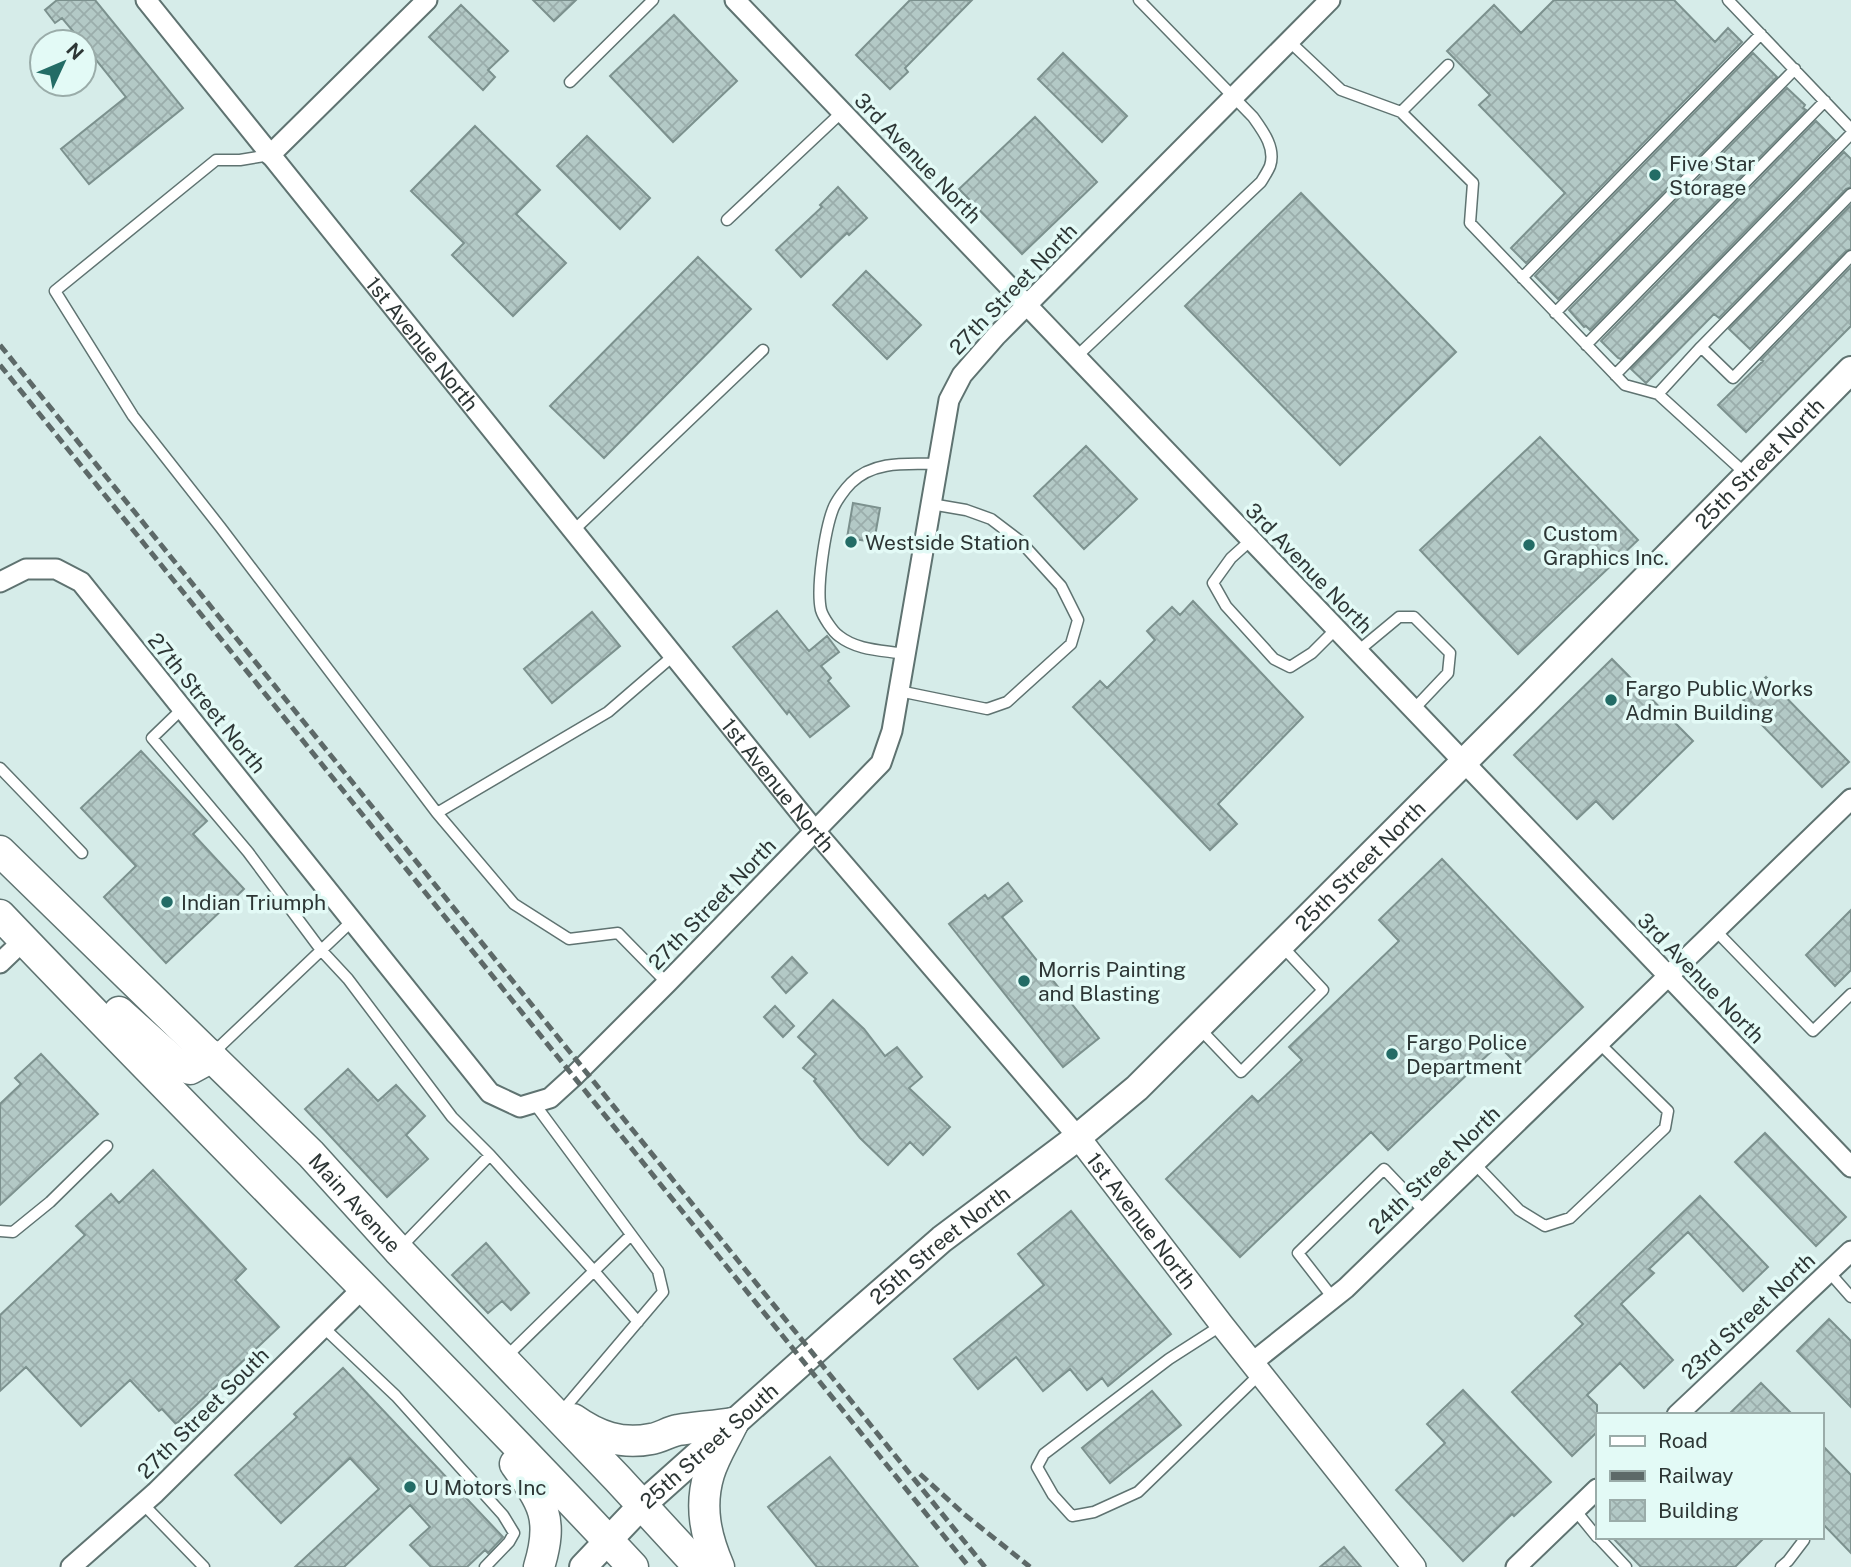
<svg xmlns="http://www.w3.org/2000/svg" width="1851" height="1567" font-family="'Public Sans',sans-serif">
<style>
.building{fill:url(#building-cross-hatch);stroke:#7c918e;stroke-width:2}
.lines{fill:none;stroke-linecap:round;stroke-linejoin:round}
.service-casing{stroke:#5f7371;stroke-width:13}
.minor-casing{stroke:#5f7371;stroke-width:23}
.tertiary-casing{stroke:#5f7371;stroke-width:26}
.secondary-casing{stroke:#5f7371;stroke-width:30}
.primary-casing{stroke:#5f7371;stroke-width:33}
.service{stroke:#fff;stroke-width:10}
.minor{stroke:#fff;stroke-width:19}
.tertiary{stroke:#fff;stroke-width:23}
.secondary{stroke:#fff;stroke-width:26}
.primary{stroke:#fff;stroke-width:30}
.rail{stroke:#5d6968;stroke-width:5;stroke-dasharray:10 5;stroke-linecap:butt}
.poi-dot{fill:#236c66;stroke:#e3faf6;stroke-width:2.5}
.labels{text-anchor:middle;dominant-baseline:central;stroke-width:7;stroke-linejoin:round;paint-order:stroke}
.street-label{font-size:21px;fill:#2d3635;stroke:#e3faf6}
.poi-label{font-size:21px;fill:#2d3635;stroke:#e3faf6;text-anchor:start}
</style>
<defs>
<pattern id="building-cross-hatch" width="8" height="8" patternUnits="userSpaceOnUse" patternTransform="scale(1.75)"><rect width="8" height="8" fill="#b3c9c6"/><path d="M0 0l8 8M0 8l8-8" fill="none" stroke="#9aadab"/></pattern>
</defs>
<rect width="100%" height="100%" fill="#d6ece9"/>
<path class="building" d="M57,0H95L183,108L89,184L61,149L126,97L84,45V42H82L62,18L55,23L45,10Z
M533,0H576L554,21Z
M910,0H972L905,68L908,72L890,89L856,55Z
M1554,0H1674L1715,42L1728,28L1742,42L1526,263L1511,248L1565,193L1479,105L1490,95L1447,51L1494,5L1521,33Z
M461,5L508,51L488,70L495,77L483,90L429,37Z
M674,15L737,81L673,142L610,76Z
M1063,53L1127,116L1102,142L1038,79Z
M1753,53L1777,77L1558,299L1535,276Z
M1787,88L1805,105L1803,108L1806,110L1590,330L1586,326L1584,327L1569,310Z
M1035,117L1097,182L1022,254L959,189Z
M1816,121L1835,140L1833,141L1621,359L1618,358L1601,341Z
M475,126L540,190L516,214L566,263L513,316L452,255L464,243L411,191Z
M587,136L650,198L620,229L557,166Z
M1844,152L1851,159V187L1846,189L1719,318L1714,314L1646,383L1631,369Z
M838,187L867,218L849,235L847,233L801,277L776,250L822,207L820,205Z
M1301,193L1456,352L1340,465L1185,306Z
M1851,205V249L1846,251L1750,349L1729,329Z
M698,257L751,309L604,458L550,406Z
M1851,267V326L1746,432L1718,405L1763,361L1761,360Z
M866,271L921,325L887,359L833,305Z
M1540,437L1638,540L1518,654L1420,550Z
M1086,446L1137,499L1084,549L1034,496Z
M853,503L880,508L874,542L847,538Z
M1193,601L1303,717L1218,804L1237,824L1210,850L1073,707L1100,681L1107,688L1155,640L1147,631L1172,607L1180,615Z
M777,611L809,651L827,636L839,652L821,666L831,678L828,681L849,706L810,737L789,711L787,714L733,647Z
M592,612L620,646L552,703L524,669Z
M1612,659L1693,741L1613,819L1596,801L1577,819L1514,755Z
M1766,677L1849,762L1822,787L1758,721L1761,718L1743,700Z
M141,751L207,821L193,834L244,889L166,963L104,897L136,866L81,808Z
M1442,859L1583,1007L1520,1067L1498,1045L1388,1150L1371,1132L1240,1257L1166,1179L1252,1096L1258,1102L1302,1060L1289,1047L1399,941L1379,920Z
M1008,883L1022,901L1002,917L1099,1038L1063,1067L949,924L985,895L988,899Z
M1851,910V970L1835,986L1806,955Z
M792,957L807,973L786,993L772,977Z
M833,1000L864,1029L885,1056L897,1047L922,1077L909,1088L950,1127L923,1155L910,1142L888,1165L860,1138L814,1081L816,1079L803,1068L816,1054L798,1037Z
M775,1006L794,1026L783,1037L764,1017Z
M41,1054L98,1114L0,1205V1104L21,1084L15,1078Z
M348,1069L378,1101L396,1085L425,1116L406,1135L428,1159L387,1197L305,1109Z
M1765,1133L1846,1217L1816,1246L1735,1162Z
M153,1170L246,1269L235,1280L279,1327L176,1424L162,1409L159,1411L130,1380L81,1426L26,1367L0,1391V1315L85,1235L76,1226L111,1194L119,1203Z
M1700,1196L1768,1267L1743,1291L1688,1232L1649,1269L1654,1273L1621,1304L1673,1360L1644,1388L1620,1363L1587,1395L1597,1405V1432L1572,1456L1512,1392L1583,1324L1575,1316Z
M1071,1211L1171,1334L1108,1386L1102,1378L1087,1390L1070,1369L1043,1391L1016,1357L978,1389L954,1359L1044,1285L1018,1254Z
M486,1243L529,1293L511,1310L502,1301L488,1313L452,1275Z
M1829,1319L1851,1341V1407L1797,1351Z
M343,1368L503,1537L488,1553L485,1550L467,1567H431L410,1545L430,1527L410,1505L344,1567H295L379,1489L350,1458L281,1523L235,1475L297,1417L294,1414Z
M1761,1383L1793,1415H1728Z
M1463,1390L1551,1482L1514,1516L1512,1514L1463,1561L1396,1490L1445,1443L1427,1424Z
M1152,1391L1181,1425L1110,1483L1082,1448Z
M1821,1444L1851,1475V1553L1821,1522Z
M830,1457L918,1567H817L768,1507Z
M1612,1537H1765L1735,1567H1641Z
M1344,1547L1361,1567H1320Z"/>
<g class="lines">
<defs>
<path id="service" d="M1728,0L1851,129
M1289,41L1341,90L1401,112L1473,183L1470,223L1625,385L1658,394L1747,475
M570,82L653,0
M1401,112L1448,65
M270,155L240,160H216L55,291L133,416L221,528L437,813L514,904L569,939L618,933L667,983
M727,220L842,112
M1522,278L1761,34
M1555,313L1795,69
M1586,345L1825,101
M1701,347L1733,378L1851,256
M1076,357L1261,182C1264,177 1268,171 1270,166C1276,148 1263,131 1253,117L1139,0
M1615,375L1851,134
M1658,394L1701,347L1851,194
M573,531L763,350
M1251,540L1231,558L1213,583L1226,606L1274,659L1290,667L1312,653L1336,629
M1358,651L1399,617H1414L1450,653L1448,673L1413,710
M905,654C883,650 858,651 839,636C833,632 823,617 821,610C816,588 825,530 833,509C836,501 845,489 851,483C874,460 908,464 938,464
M899,691L987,709L1007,702L1071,644L1078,620L1061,586L1020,541L991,519L966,510L931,504
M182,709L152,738L248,852L321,950L348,979L452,1117L490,1155L401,1247
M0,768L82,853
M437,813L608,712L673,656
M1715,930L1813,1031L1851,994
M1200,1029L1241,1072L1323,990L1281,945
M214,1052L352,921
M534,1103L658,1271L663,1292L562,1411
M490,1155L594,1271L506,1357
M1474,1163L1519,1210L1545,1226L1570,1218L1665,1128L1668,1111L1599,1043
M0,1231L13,1232L50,1202L107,1146
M631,1235L594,1271L638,1322
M1829,1272L1851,1297
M1333,1298L1298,1253L1384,1169L1424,1211
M1222,1325L1169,1359L1044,1454L1037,1467L1053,1495L1072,1516L1094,1512L1138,1492L1261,1373
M323,1327L396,1396L503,1515L514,1533L509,1542L485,1567
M143,1504L204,1567
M1575,1510L1597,1537
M1598,1537L1626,1567
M1781,1567L1788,1561L1804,1540L1803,1537"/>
<g id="minor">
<path id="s1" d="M146,0L815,831L1078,1137"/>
<path d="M735,0L1851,1167"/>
<path d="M270,155L427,0"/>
<path d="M0,582L26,569H56L81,582L490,1093L520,1107L550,1098L573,1077L667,983L881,763L892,731L949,400L962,375L996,336L1330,0"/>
<path d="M0,963L24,940"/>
<path d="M1253,1362L1346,1288L1851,799"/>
<path d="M1677,1415L1851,1251"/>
<path d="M71,1567L155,1493L364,1287"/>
<path d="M1516,1567L1597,1489"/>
</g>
<g id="tertiary">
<path id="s2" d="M1078,1137L1222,1325L1414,1567"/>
</g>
<g id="secondary">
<path id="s3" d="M583,1567L642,1505L839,1329L942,1239L1078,1137L1137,1088L1527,699L1851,370"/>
</g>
<g id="primary">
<path id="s4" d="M0,851L311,1154L398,1250L617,1478L699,1567"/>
<path d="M0,915C209,1134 426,1346 633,1567"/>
<path d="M119,1012L178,1065L190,1069L201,1063L211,1055"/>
<path d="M573,1419C597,1436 621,1445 651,1439C660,1438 668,1432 678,1430C696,1427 715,1426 733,1423"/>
<path d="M515,1464C543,1503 554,1518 539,1567"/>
<path d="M719,1567C706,1537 699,1507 709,1474C714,1457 725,1440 733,1423"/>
</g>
</defs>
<use href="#service" class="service-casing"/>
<use href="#minor" class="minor-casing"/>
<use href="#tertiary" class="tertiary-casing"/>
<use href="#secondary" class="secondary-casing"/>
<use href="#primary" class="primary-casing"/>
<use href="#service" class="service"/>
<use href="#minor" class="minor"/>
<use href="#tertiary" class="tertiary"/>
<use href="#secondary" class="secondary"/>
<use href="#primary" class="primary"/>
<path class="rail" d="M0,345L985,1567
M0,365L969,1567
M920,1474L964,1514L1030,1567"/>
</g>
<g class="poi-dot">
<circle cx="1655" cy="175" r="7"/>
<circle cx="851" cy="542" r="7"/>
<circle cx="1529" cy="545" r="7"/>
<circle cx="1611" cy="700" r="7"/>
<circle cx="167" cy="902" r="7"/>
<circle cx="1024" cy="981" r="7"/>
<circle cx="1392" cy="1054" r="7"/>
<circle cx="410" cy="1487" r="7"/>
</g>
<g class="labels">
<g class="street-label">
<text transform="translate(918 158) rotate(46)">3rd Avenue North</text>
<text transform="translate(1013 289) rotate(-46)">27th Street North</text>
<text stroke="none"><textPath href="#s1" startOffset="441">1st Avenue North</textPath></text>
<text stroke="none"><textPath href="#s3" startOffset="1615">25th Street North</textPath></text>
<text transform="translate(1309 568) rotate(46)">3rd Avenue North</text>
<text transform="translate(207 703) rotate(51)">27th Street North</text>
<text stroke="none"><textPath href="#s1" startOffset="1008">1st Avenue North</textPath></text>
<text stroke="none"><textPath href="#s3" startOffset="1048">25th Street North</textPath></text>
<text transform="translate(712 904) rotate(-46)">27th Street North</text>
<text transform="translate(1701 978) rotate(46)">3rd Avenue North</text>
<text transform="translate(1434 1170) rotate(-44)">24th Street North</text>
<text stroke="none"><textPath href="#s4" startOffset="500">Main Avenue</textPath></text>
<text stroke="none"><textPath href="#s2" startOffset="105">1st Avenue North</textPath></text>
<text stroke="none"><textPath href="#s3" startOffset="481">25th Street North</textPath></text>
<text transform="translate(1748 1316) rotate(-43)">23rd Street North</text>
<text transform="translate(203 1413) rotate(-45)">27th Street South</text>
<text stroke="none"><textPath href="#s3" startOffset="175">25th Street South</textPath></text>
</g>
<g class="poi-label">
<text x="1669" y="163">Five Star<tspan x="1669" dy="24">Storage</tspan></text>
<text x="1543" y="533">Custom<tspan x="1543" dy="24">Graphics Inc.</tspan></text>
<text x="865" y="542">Westside Station</text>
<text x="1625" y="688">Fargo Public Works<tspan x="1625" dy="24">Admin Building</tspan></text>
<text x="181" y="902">Indian Triumph</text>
<text x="1038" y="969">Morris Painting<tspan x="1038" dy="24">and Blasting</tspan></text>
<text x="1406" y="1042">Fargo Police<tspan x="1406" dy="24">Department</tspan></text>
<text x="424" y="1487">U Motors Inc</text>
</g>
</g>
<rect x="1596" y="1413" width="228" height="126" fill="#e3faf6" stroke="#9aaca9" stroke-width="2"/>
<rect x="1610" y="1436" width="35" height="10" fill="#ffffff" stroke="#9aaca9" stroke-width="2"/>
<text x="1658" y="1448" font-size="21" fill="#2d3635">Road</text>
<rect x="1610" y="1471" width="35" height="10" fill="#5d6968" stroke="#9aaca9" stroke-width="2"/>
<text x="1658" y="1483" font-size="21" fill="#2d3635">Railway</text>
<rect x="1610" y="1500" width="35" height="21" fill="url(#building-cross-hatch)" stroke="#9aaca9" stroke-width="2"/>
<text x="1658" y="1518" font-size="21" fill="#2d3635">Building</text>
<g transform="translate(63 63) rotate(46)"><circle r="33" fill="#e3faf6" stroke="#9aaca9" stroke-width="2"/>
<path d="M0-5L12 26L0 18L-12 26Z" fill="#236c66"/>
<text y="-10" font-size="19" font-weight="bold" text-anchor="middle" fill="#2d3635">N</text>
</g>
</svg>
